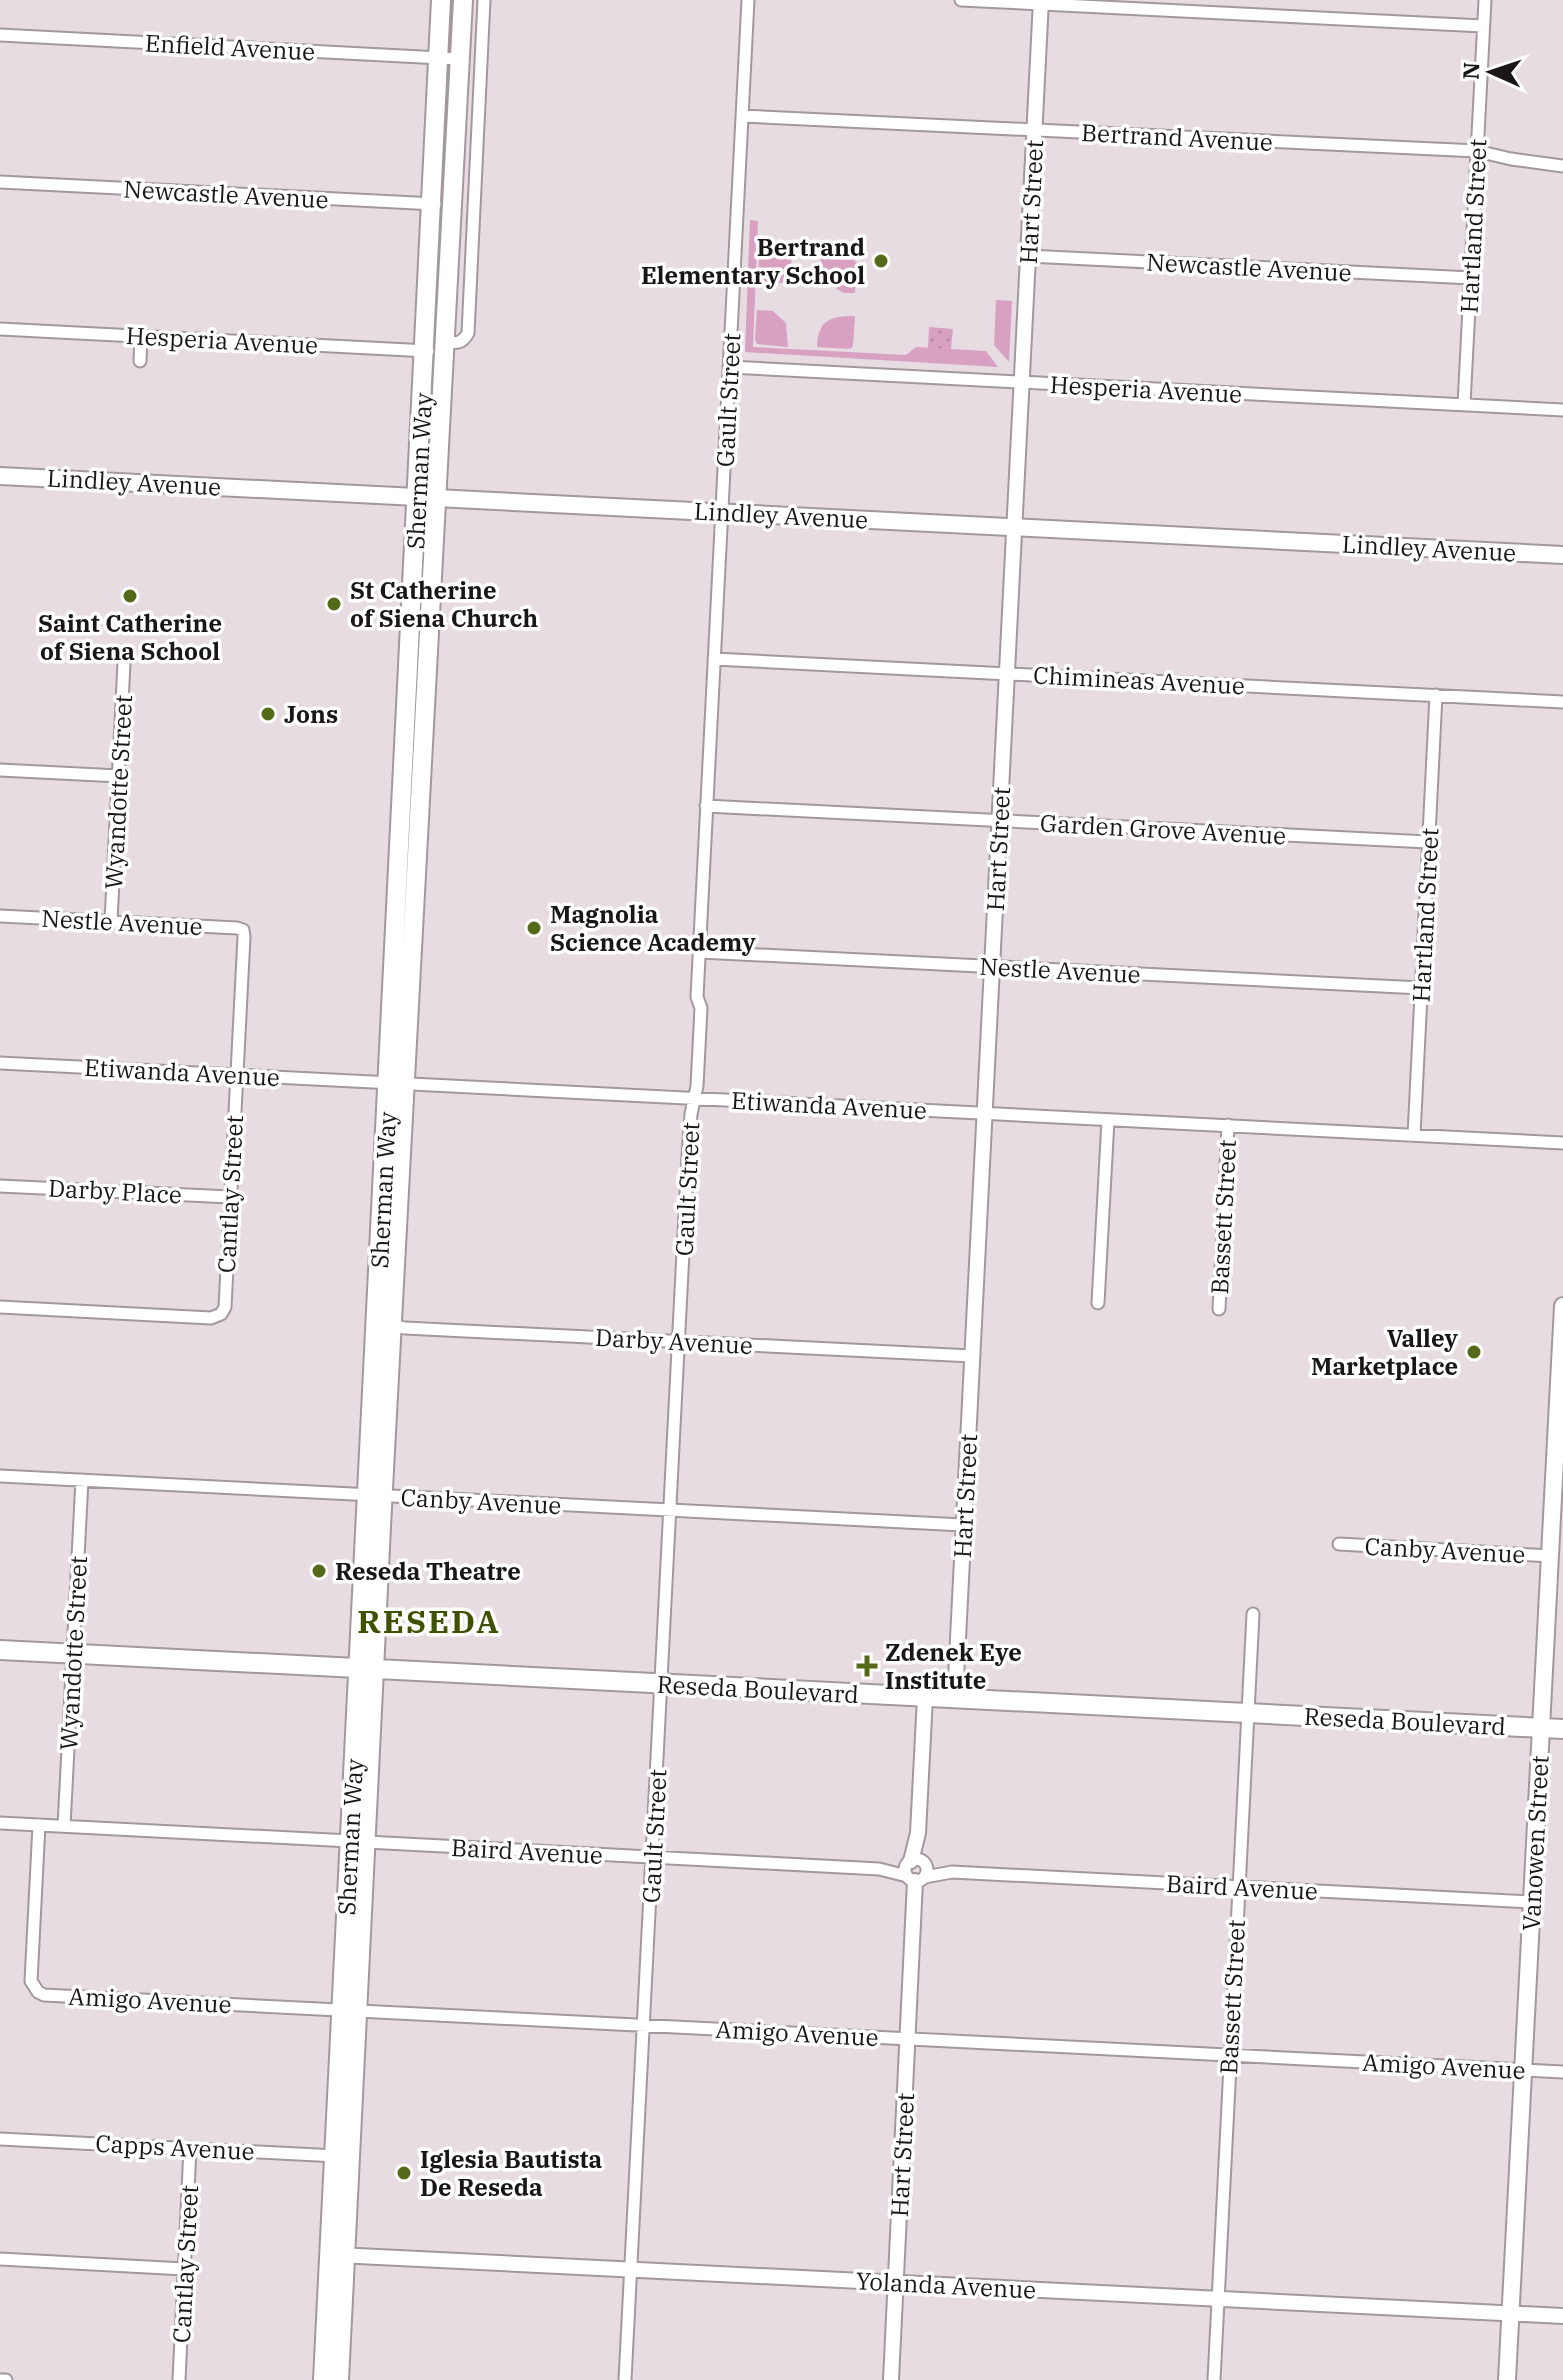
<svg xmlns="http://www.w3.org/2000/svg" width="1563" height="2380" font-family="'IBM Plex Serif',serif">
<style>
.grass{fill:#d8a1c2}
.park{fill:url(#park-dots)}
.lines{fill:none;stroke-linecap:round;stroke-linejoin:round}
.minor-casing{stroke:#a2989e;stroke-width:15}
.tertiary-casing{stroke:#a2989e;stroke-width:18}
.secondary-casing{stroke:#a2989e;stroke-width:20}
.primary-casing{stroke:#a2989e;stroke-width:22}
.minor{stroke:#fff;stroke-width:11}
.tertiary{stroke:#fff;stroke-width:14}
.secondary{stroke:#fff;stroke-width:16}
.primary{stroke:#fff;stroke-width:18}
.poi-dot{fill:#546a19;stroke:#fff;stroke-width:3}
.labels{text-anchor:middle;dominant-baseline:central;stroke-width:7;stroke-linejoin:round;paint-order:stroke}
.street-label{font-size:24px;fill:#1a1618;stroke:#fff}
.poi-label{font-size:24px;font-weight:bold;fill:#1a1618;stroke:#fff;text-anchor:start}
.district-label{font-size:32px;font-weight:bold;letter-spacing:2px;fill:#3f5201;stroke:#fff}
</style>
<defs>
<pattern id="park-dots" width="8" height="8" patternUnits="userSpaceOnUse" patternTransform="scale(2)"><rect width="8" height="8" fill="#d8a1c2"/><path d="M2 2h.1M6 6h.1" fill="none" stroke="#b98aa6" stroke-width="1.8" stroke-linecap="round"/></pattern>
</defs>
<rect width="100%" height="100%" fill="#e7dce2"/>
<path class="grass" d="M750,220L758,221L753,347L906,355L916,347L986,351L998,367L745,352Z
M762,255L792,257L790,273L782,283L758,284L759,257Z
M821,258L854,260L857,263L855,293H843L821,278Z
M996,300L1012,301L1009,362L994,345Z
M757,310L773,311L786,323L788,347L757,344L755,339Z
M855,316L853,346L850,349L817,347C818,320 830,316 855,316Z"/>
<path class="park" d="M929,327L953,329L951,349L928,348Z"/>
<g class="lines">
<defs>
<path id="minor" d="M961,0L1483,26
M0,35L460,59
M742,116L1477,151L1511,159L1563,166
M0,182L435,204
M1028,256L1471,278
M0,329L428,351
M445,342C456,343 462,344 468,333L484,0
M140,361L141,336
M729,367L1563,410
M1464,404L1485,0
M714,659L1563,702
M0,770L119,776
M706,806L1428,842
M0,916L237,928L243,930L244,937L225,1307L221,1314L211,1318L0,1307
M111,921L124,663
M700,952L1421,988
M0,1063L1563,1143
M1414,1135L1436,695
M0,1186L230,1197
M1098,1303L1108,1120
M1219,1309L1228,1125
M389,1325L405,1328L972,1356
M0,1476L963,1525
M1339,1544L1551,1556
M0,1823L350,1841
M39,1825L31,1981L38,1992L44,1995L1563,2072
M64,1826L82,1480
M366,1842L879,1869L907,1876
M905 1870a11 11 0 1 1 22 0a11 11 0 1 1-22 0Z
M925,1877L952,1872L1531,1902
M0,2139L337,2156
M0,2259L184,2269
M0,2380H6
M179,2380L190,2148
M625,2380L688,1155L691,1114L697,1086L701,1008L697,997L748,0
M1214,2380L1253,1614"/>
<path id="tertiary" d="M955,1698L1041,0
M911,1861L918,1833L925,1697
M338,2255L1563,2316
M891,2380L915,1881"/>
<path id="secondary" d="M0,476L1563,555
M1507,2380L1563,1306"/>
<path id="primary" d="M0,1650L1563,1729
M323,2380L441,0
M339,2380L382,1507L463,0"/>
</defs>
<use href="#minor" class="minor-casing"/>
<use href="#tertiary" class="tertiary-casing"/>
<use href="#secondary" class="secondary-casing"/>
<use href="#primary" class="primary-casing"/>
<use href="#minor" class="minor"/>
<use href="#tertiary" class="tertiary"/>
<use href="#secondary" class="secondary"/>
<use href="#primary" class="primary"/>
</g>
<g class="poi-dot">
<circle cx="881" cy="261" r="8"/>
<circle cx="130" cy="596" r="8"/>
<circle cx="334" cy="604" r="8"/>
<circle cx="268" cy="714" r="8"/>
<circle cx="534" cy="928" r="8"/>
<circle cx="1474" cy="1352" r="8"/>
<circle cx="319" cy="1571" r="8"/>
<path d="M863 1654h8v8h8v8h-8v8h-8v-8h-8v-8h8z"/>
<circle cx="404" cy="2173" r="8"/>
</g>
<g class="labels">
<g class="street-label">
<text transform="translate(230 47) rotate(3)">Enfield Avenue</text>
<text transform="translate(1177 137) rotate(3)">Bertrand Avenue</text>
<text transform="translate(226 194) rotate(3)">Newcastle Avenue</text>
<text transform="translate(1031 202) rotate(-87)">Hart Street</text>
<text transform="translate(1473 226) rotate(-87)">Hartland Street</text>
<text transform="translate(1249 267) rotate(3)">Newcastle Avenue</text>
<text transform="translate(222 340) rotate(3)">Hesperia Avenue</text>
<text transform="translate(1146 389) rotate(3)">Hesperia Avenue</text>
<text transform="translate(728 400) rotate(-87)">Gault Street</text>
<text transform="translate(419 471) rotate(-87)">Sherman Way</text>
<text transform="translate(134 482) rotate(3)">Lindley Avenue</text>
<text transform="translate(781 515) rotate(3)">Lindley Avenue</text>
<text transform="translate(1429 548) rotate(3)">Lindley Avenue</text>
<text transform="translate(1139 680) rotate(3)">Chimineas Avenue</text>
<text transform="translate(118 792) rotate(-87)">Wyandotte Street</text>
<text transform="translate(1163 829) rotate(3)">Garden Grove Avenue</text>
<text transform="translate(998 849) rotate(-87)">Hart Street</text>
<text transform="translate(1425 915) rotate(-87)">Hartland Street</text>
<text transform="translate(122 922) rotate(3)">Nestle Avenue</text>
<text transform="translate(1060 970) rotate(3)">Nestle Avenue</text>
<text transform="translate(182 1072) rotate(3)">Etiwanda Avenue</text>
<text transform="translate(829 1105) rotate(3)">Etiwanda Avenue</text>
<text transform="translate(687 1189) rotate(-87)">Gault Street</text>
<text transform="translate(383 1190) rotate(-87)">Sherman Way</text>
<text transform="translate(115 1191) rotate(3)">Darby Place</text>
<text transform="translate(230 1194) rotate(-87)">Cantlay Street</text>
<text transform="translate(1223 1217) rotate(-87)">Bassett Street</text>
<text transform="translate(674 1341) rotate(3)">Darby Avenue</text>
<text transform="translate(965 1496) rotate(-87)">Hart Street</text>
<text transform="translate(481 1501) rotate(3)">Canby Avenue</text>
<text transform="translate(1445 1550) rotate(3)">Canby Avenue</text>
<text transform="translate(73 1653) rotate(-87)">Wyandotte Street</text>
<text transform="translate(758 1689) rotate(3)">Reseda Boulevard</text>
<text transform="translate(1405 1721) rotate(3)">Reseda Boulevard</text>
<text transform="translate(654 1836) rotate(-87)">Gault Street</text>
<text transform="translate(350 1837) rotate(-87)">Sherman Way</text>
<text transform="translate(1535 1843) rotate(-87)">Vanowen Street</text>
<text transform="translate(527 1851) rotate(3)">Baird Avenue</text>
<text transform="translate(1242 1887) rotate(3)">Baird Avenue</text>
<text transform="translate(1232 1997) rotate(-87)">Bassett Street</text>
<text transform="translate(150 2000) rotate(3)">Amigo Avenue</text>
<text transform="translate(797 2033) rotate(3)">Amigo Avenue</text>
<text transform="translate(1444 2066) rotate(3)">Amigo Avenue</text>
<text transform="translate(175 2147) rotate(3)">Capps Avenue</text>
<text transform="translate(902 2155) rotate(-87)">Hart Street</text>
<text transform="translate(185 2264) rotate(-87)">Cantlay Street</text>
<text transform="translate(946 2285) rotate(3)">Yolanda Avenue</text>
</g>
<g class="poi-label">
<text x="865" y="247" text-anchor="end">Bertrand<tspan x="865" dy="28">Elementary School</tspan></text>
<text x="350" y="590">St Catherine<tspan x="350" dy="28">of Siena Church</tspan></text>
<text x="130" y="623" text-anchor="middle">Saint Catherine<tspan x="130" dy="28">of Siena School</tspan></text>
<text x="284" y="714">Jons</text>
<text x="550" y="914">Magnolia<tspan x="550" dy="28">Science Academy</tspan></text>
<text x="1458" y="1338" text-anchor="end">Valley<tspan x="1458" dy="28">Marketplace</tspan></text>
<text x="335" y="1571">Reseda Theatre</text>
<text x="885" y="1652">Zdenek Eye<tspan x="885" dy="28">Institute</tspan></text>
<text x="420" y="2159">Iglesia Bautista<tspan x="420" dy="28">De Reseda</tspan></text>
</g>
<g class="district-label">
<text x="429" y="1621">RESEDA</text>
</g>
</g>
<g transform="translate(1491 72) rotate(273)" stroke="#ffffff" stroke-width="6" paint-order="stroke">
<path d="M0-6L14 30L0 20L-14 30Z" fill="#1a1618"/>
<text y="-12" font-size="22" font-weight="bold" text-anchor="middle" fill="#1a1618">N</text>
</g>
</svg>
